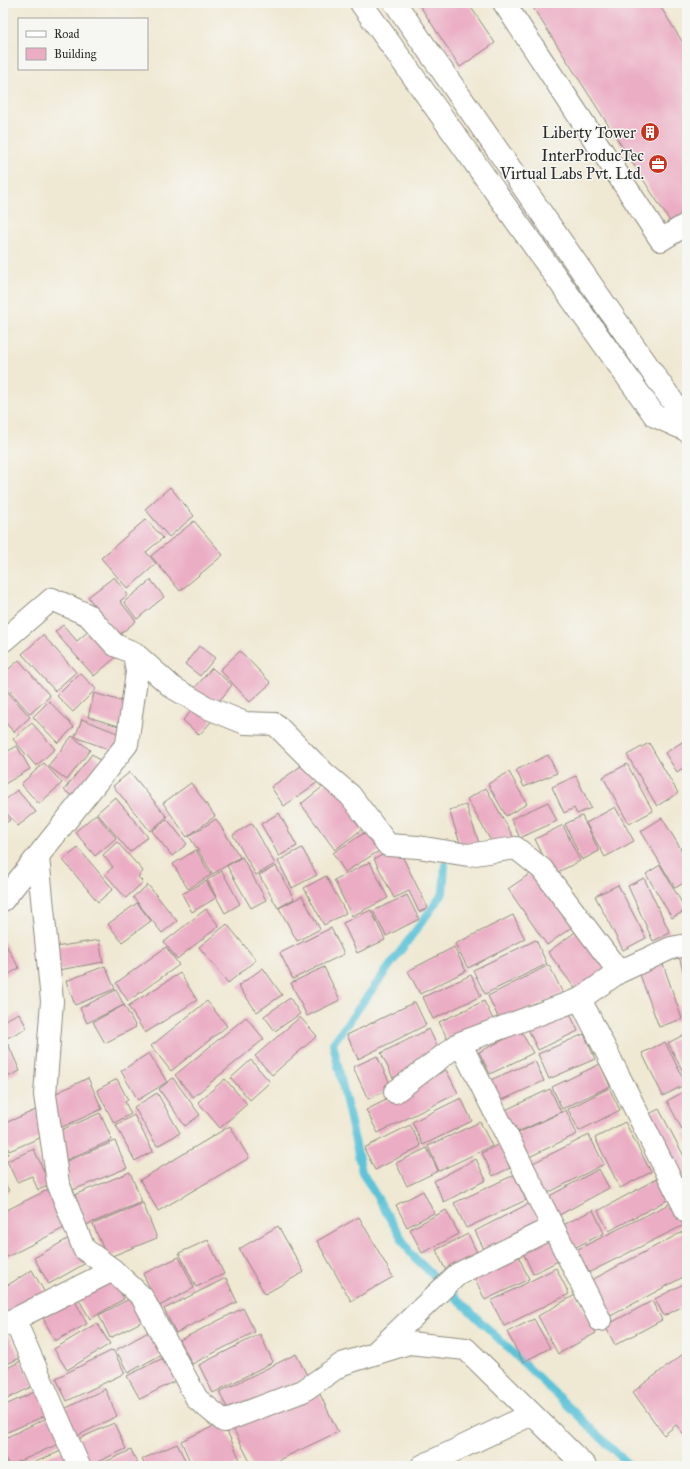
<svg xmlns="http://www.w3.org/2000/svg" width="690" height="1469" font-family="'IM FELL Great Primer',serif">
<style>
.lines{fill:none;stroke-linecap:round;stroke-linejoin:round}
.stream{stroke:#5bc3d8;stroke-width:8}
.building{fill:#ebadc4}
.minor-casing{stroke:#8d8a7e;stroke-width:24}
.minor{stroke:#fff;stroke-width:22}
.labels{text-anchor:middle;dominant-baseline:central;stroke-width:3;stroke-linejoin:round;paint-order:stroke}
.poi-label{font-size:16px;fill:#2b2b2b;stroke:#f6f6f2;text-anchor:end}
</style>
<rect width="100%" height="100%" fill="#f6f6f2"/>
<filter id="ink" filterUnits="userSpaceOnUse"><feTurbulence type="fractalNoise" baseFrequency=".025" numOctaves="2"/><feDisplacementMap in="SourceGraphic" scale="8" xChannelSelector="R" yChannelSelector="G"/><feConvolveMatrix kernelMatrix="1 2 1 2 8 2 1 2 1" color-interpolation-filters="sRGB"/></filter>
<filter id="wash" filterUnits="userSpaceOnUse"><feTurbulence type="fractalNoise" baseFrequency=".012" numOctaves="4" result="noise"/><feDisplacementMap in="SourceGraphic" scale="16" xChannelSelector="R" yChannelSelector="G"/><feGaussianBlur stdDeviation="0.9" result="paint"/><feColorMatrix in="noise" values="0 0 0 0 0 0 0 0 0 0 0 0 0 0 0 0 0 1.4 0 .05"/><feComposite in="paint" operator="in"/></filter>
<g filter="url(#wash)">
<rect width="100%" height="100%" fill="#efe8d2"/>
<g class="lines">
<path class="stream" d="M445,865L443,893L333,1043L362,1172L411,1254L630,1466"/>
</g>
<g id="blocks">
<path class="building" d="M418,3H468L495,43L460,67Z
M530,3H658L687,49V216L673,226Z
M170,487L194,516L169,537L145,509Z
M146,519L163,538L146,552L156,564L128,589L101,558Z
M194,521L223,555L180,591L151,556Z
M114,577L128,595L120,601L136,621L118,636L88,597Z
M151,580L164,597L137,619L124,602Z
M63,625L77,641L91,629L115,658L94,676L55,632Z
M43,635L76,672L55,691L22,654Z
M199,646L215,658L200,676L185,664Z
M240,651L271,683L250,702L220,670Z
M19,660L50,696L30,714L3,683V674Z
M212,668L232,685L213,709L192,691Z
M80,673L96,689L73,712L57,696Z
M3,686L30,717L14,732L3,720Z
M94,693L128,703L122,727L88,717Z
M49,701L74,727L58,743L33,717Z
M196,706L212,721L199,735L183,720Z
M82,719L122,735L116,752L75,737Z
M32,723L55,749L36,766L13,739Z
M72,736L90,750L67,780L48,766Z
M687,739V765L677,772L665,753Z
M649,743L678,793L657,806L627,755Z
M17,746L30,769L3,785V754Z
M92,754L108,767L80,802L64,790Z
M548,755L557,773L524,787L516,770Z
M44,763L62,783L39,804L21,784Z
M304,764L318,782L284,806L271,787Z
M627,764L653,811L629,824L603,777Z
M130,772L167,817L150,831L113,786Z
M509,772L527,804L506,816L488,784Z
M576,776L591,808L577,814L574,808L564,813L552,787Z
M331,780L366,826L335,850L301,804Z
M191,783L215,816L187,837L163,803Z
M486,788L514,838L495,848L467,799Z
M17,790L36,812L18,826L3,809V802Z
M115,797L148,837L130,852L97,813Z
M548,802L557,821L520,838L511,819Z
M466,805L479,843L462,849L449,810Z
M615,807L634,841L605,857L586,823Z
M3,812L10,820L3,825Z
M279,813L297,846L279,856L261,824Z
M96,814L116,838L95,856L75,832Z
M582,816L599,851L582,860L565,824Z
M662,818L687,859V881L675,888L641,831Z
M167,819L187,844L172,856L152,831Z
M216,819L240,857L213,874L189,836Z
M252,823L275,864L256,875L233,835Z
M563,825L580,861L552,875L535,839Z
M372,828L384,848L345,872L333,853Z
M117,842L143,871L138,877L143,882L126,898L105,874L113,867L103,855Z
M78,848L113,889L98,902L63,860Z
M302,848L317,875L292,888L278,861Z
M398,848L428,908L419,912L409,891L394,898L374,859Z
M196,850L211,875L188,889L173,864Z
M242,857L266,900L251,908L227,866Z
M370,862L388,898L352,916L334,880Z
M660,865L686,910L672,918L646,874Z
M276,866L294,899L278,908L259,875Z
M537,869L576,924L547,945L508,889Z
M222,871L240,904L225,913L207,880Z
M326,876L346,913L324,925L304,888Z
M644,878L670,933L653,941L628,886Z
M206,881L216,898L192,912L182,894Z
M148,885L177,921L162,933L133,897Z
M618,885L646,938L623,950L595,896Z
M407,895L419,919L386,936L373,911Z
M302,896L320,929L297,941L279,908Z
M137,903L151,921L122,942L108,924Z
M206,909L219,926L177,959L164,942Z
M371,910L385,940L357,953L343,923Z
M513,915L525,939L468,968L455,944Z
M227,924L256,960L228,983L199,947Z
M331,928L344,954L293,979L280,953Z
M578,930L609,973L579,994L548,952Z
M3,940L19,968L3,978Z
M99,940L103,962L59,970L55,947Z
M536,940L547,964L485,994L473,970Z
M166,947L179,965L128,1001L116,983Z
M454,947L466,971L420,994L408,971Z
M687,951V977L685,978L678,953Z
M663,964L682,1019L659,1027L639,972Z
M549,965L563,993L501,1023L488,996Z
M105,966L115,989L75,1005L66,981Z
M324,967L340,1000L307,1016L291,983Z
M263,968L282,995L257,1012L238,986Z
M180,973L197,1000L145,1033L128,1006Z
M471,975L481,996L433,1019L423,997Z
M116,990L124,1005L87,1023L80,1008Z
M290,998L300,1014L275,1031L264,1016Z
M207,1001L227,1026L171,1071L151,1046Z
M484,1001L495,1023L450,1044L439,1022Z
M415,1002L426,1025L358,1059L347,1035Z
M124,1005L136,1027L105,1043L93,1022Z
M567,1008L578,1031L538,1050L527,1027Z
M19,1013L27,1028L3,1040V1021Z
M246,1017L264,1039L193,1097L175,1075Z
M300,1017L317,1036L272,1075L255,1056Z
M429,1029L441,1054L393,1078L381,1053Z
M521,1031L533,1053L490,1074L479,1052Z
M687,1033V1079L668,1043Z
M584,1034L595,1059L549,1079L538,1054Z
M665,1042L686,1084L663,1096L642,1053Z
M8,1044L20,1071L3,1079V1046Z
M149,1053L167,1082L138,1100L121,1071Z
M377,1056L392,1088L368,1099L353,1067Z
M251,1060L270,1082L250,1100L231,1078Z
M535,1061L544,1081L500,1101L490,1080Z
M600,1064L610,1086L562,1109L552,1087Z
M446,1070L458,1093L378,1133L366,1110Z
M88,1078L102,1109L60,1128L46,1098Z
M173,1078L200,1115L185,1126L159,1089Z
M117,1079L128,1100L125,1102L131,1114L114,1123L97,1090Z
M225,1079L247,1104L220,1128L198,1102Z
M609,1088L620,1110L579,1131L568,1109Z
M550,1089L561,1112L509,1136L499,1113Z
M687,1090V1129L683,1131L667,1101Z
M157,1093L180,1133L157,1146L134,1107Z
M461,1098L472,1121L423,1145L412,1122Z
M38,1109L49,1134L9,1151L3,1138V1124Z
M659,1109L687,1162V1181L680,1185L643,1117Z
M566,1110L577,1134L523,1160L512,1136Z
M100,1113L112,1140L64,1161L52,1134Z
M134,1115L153,1151L135,1161L116,1125Z
M480,1122L492,1146L439,1171L428,1146Z
M625,1122L651,1172L620,1188L595,1138Z
M410,1125L421,1146L375,1170L364,1148Z
M230,1126L249,1158L158,1211L140,1180Z
M687,1132V1142L683,1134Z
M589,1135L604,1164L542,1196L527,1166Z
M115,1141L127,1168L73,1190L62,1163Z
M3,1142L8,1154L3,1156Z
M499,1144L510,1168L493,1176L482,1153Z
M427,1148L438,1171L407,1186L396,1163Z
M34,1149L50,1185L38,1190L32,1176L17,1182L7,1161Z
M476,1159L486,1180L444,1202L434,1181Z
M599,1169L609,1188L554,1218L544,1199Z
M130,1172L142,1202L86,1225L74,1195Z
M514,1175L526,1200L466,1228L454,1203Z
M3,1178L9,1191L3,1193Z
M658,1178L669,1199L609,1231L598,1211Z
M53,1187L72,1224L3,1259V1212Z
M423,1191L434,1213L407,1227L396,1205Z
M673,1202L684,1225L584,1275L572,1252Z
M143,1203L157,1238L107,1258L93,1224Z
M530,1203L542,1227L487,1255L475,1231Z
M446,1210L459,1234L422,1253L410,1229Z
M593,1210L604,1233L572,1249L561,1226Z
M359,1217L393,1277L351,1301L317,1241Z
M278,1226L304,1272L265,1294L239,1249Z
M686,1230L687,1275L605,1319L586,1283Z
M549,1232L562,1259L533,1274L520,1246Z
M468,1234L479,1257L447,1273L436,1250Z
M71,1237L86,1263L49,1284L34,1258Z
M208,1240L224,1274L196,1287L179,1253Z
M515,1249L529,1279L485,1300L471,1270Z
M179,1257L194,1288L159,1306L143,1274Z
M556,1268L569,1294L504,1326L491,1301Z
M32,1270L45,1293L8,1315L3,1306V1288Z
M111,1276L124,1299L90,1319L77,1296Z
M226,1278L237,1302L176,1333L164,1309Z
M687,1282V1304L664,1316L655,1299Z
M575,1295L596,1333L558,1354L538,1316Z
M133,1297L145,1320L110,1338L99,1315Z
M75,1301L87,1324L55,1341L43,1318Z
M652,1301L662,1320L615,1345L605,1326Z
M243,1308L255,1332L192,1364L180,1340Z
M534,1319L550,1348L523,1362L507,1332Z
M97,1323L110,1344L67,1370L54,1349Z
M152,1330L164,1353L128,1373L116,1350Z
M260,1334L273,1362L213,1393L199,1365Z
M9,1335L20,1358L3,1366V1338Z
M113,1350L125,1373L67,1401L56,1378Z
M687,1351V1438L676,1425L664,1435L633,1392Z
M296,1354L308,1377L231,1415L219,1392Z
M165,1357L177,1380L140,1399L127,1376Z
M21,1361L33,1386L3,1401V1370Z
M317,1388L338,1432L266,1466H252L233,1428Z
M105,1389L117,1416L71,1439L58,1412Z
M39,1390L49,1414L3,1434V1406Z
M53,1415L65,1441L9,1466L3,1453V1439Z
M223,1422L241,1462L232,1466H192L181,1441Z
M114,1423L126,1449L88,1466L74,1441Z
M177,1444L188,1466H145L142,1459Z
M68,1448L75,1466H26Z
M131,1450L139,1466H97Z"/>
</g>
</g>
<g filter="url(#ink)">
<use href="#blocks" fill-opacity="0" stroke="#8d8a7e" stroke-width="1"/>
<g class="lines">
<defs>
<path id="minor" d="M361,3L655,416L684,429
M395,3L673,402L687,431
M504,3L661,240L687,224
M3,641L52,599L88,615L115,645L134,653L137,672L127,744L3,900
M134,653L172,687L206,707L245,723L275,724L324,773L350,795L388,845L418,847L468,855L516,848L542,869L619,972L671,948L687,945
M38,857L52,1001L45,1095L58,1183L84,1249L113,1270L142,1297L197,1399L224,1421L303,1391L342,1364L409,1343L466,1349L585,1466
M580,999L687,1212
M460,1043L600,1320
M395,1092L460,1043L580,999L619,972
M15,1321L79,1466
M3,1325L113,1270
M376,1352L458,1274L553,1227
M422,1466L532,1414"/>
</defs>
<use href="#minor" class="minor-casing"/>
<use href="#minor" class="minor"/>
</g>
</g>
<defs>
<symbol id="building-disc" viewBox="-11 -11 22 22"><circle r="9.5" fill="#c8321e" stroke="#f6f6f2"/><path d="M-4-6H4V6H1V3H-1V6H-4ZM-2.5-4.3h1.7v1.8h-1.7ZM.8-4.3h1.7v1.8H.8ZM-2.5-1h1.7V.8h-1.7ZM.8-1h1.7V.8H.8Z" fill="#fff"/></symbol>
<symbol id="office-disc" viewBox="-11 -11 22 22"><circle r="9.5" fill="#c8321e" stroke="#f6f6f2"/><path d="M-6-3h4V-5.5h4V-3h4V5H-6ZM-1-4.5V-3h2v-1.5ZM-6 0V1H6V0Z" fill="#fff"/></symbol>
</defs>
<g fill-rule="evenodd">
<use href="#building-disc" x="639" y="121" width="22" height="22"/>
<use href="#office-disc" x="647" y="153" width="22" height="22"/>
</g>
<g class="labels">
<g class="poi-label">
<text x="636" y="132">Liberty Tower</text>
<text x="644" y="155">InterProducTec<tspan x="644" dy="18">Virtual Labs Pvt. Ltd.</tspan></text>
</g>
</g>
<rect width="690" height="1469" fill="none" stroke="#f6f6f2" stroke-width="16"/>
<rect x="18" y="18" width="130" height="52" fill="#f6f6f2" stroke="#a5a5a2"/>
<rect x="26" y="31" width="20" height="6" fill="#ffffff" stroke="#a5a5a2"/>
<text x="54" y="38" font-size="12" fill="#2b2b2b">Road</text>
<rect x="26" y="48" width="20" height="12" fill="#ebadc4" stroke="#a5a5a2"/>
<text x="54" y="58" font-size="12" fill="#2b2b2b">Building</text>
</svg>
